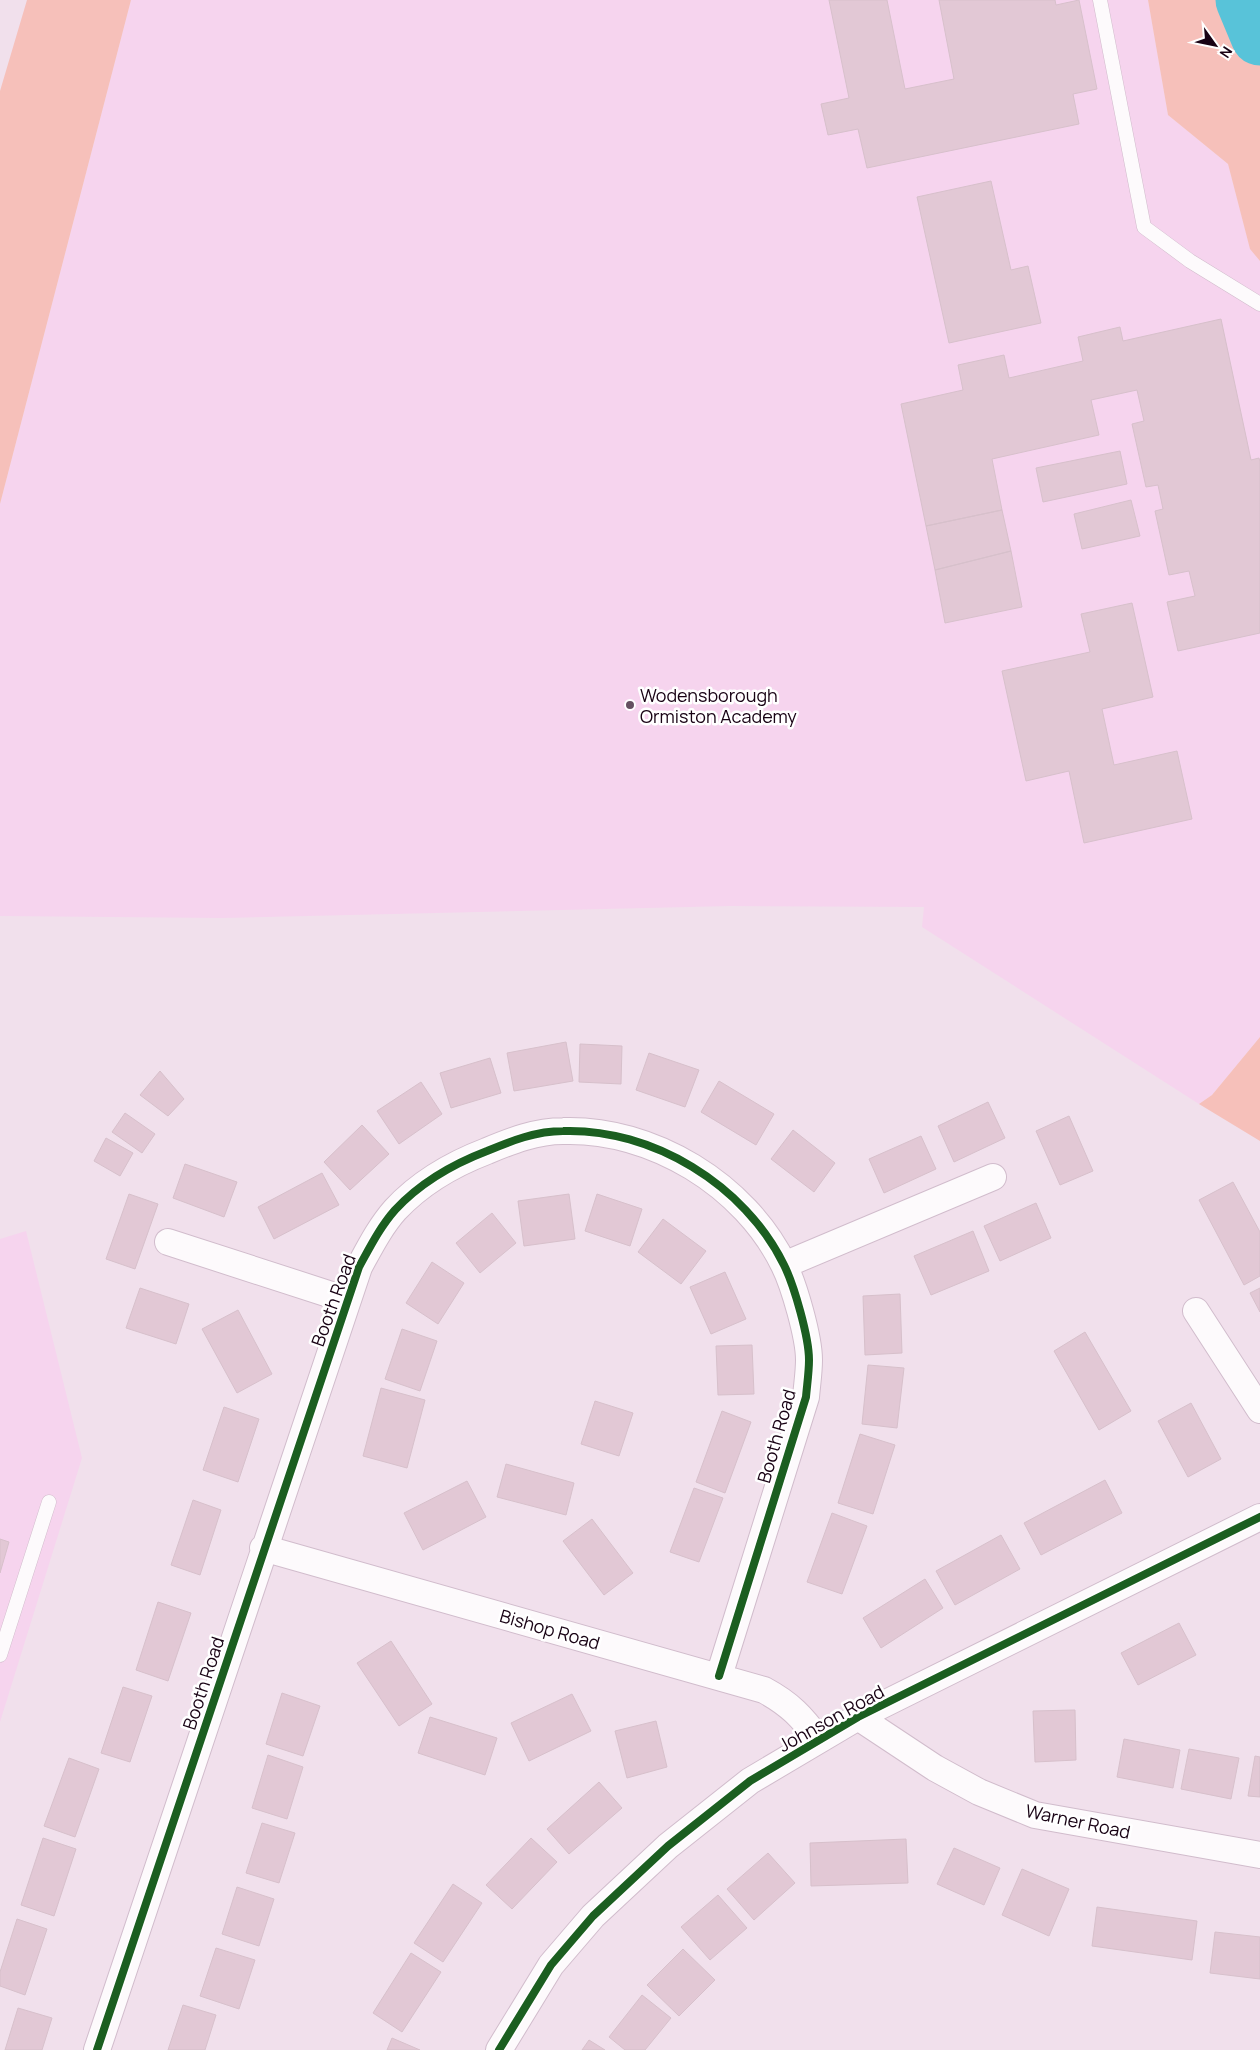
<svg xmlns="http://www.w3.org/2000/svg" width="1260" height="2050" font-family="Manrope,sans-serif">
<style>
.built{fill:#f6d4ee}
.green{fill:#f6c0ba}
.lines{fill:none;stroke-linecap:round;stroke-linejoin:round}
.river{stroke:#58c3d9;stroke-width:59}
.building{fill:#e2c8d5;stroke:#d7c0cb}
.lane-casing{stroke:#d1bccc;stroke-width:15}
.street-casing{stroke:#d1bccc;stroke-width:28}
.lane{stroke:#fdfafc;stroke-width:14}
.street{stroke:#fdfafc;stroke-width:26}
.cycleway-casing{stroke:#fff;stroke-width:11}
.cycleway{stroke:#1b5e20;stroke-width:8}
.poi-dot{fill:#645060;stroke:#fff;stroke-width:2}
.labels{text-anchor:middle;dominant-baseline:central;stroke-width:5;stroke-linejoin:round;paint-order:stroke}
.poi-label{font-size:18px;fill:#180214;stroke:#fff;text-anchor:start}
.street-label{font-size:18px;fill:#180214;stroke:#fff}
</style>
<rect width="100%" height="100%" fill="#f1e0ec"/>
<path class="built" d="M131,0H1148L1168,115L1228,164L1250,248L1260,261V1037L1212,1095L1199,1104L922,927L924,907L731,906L222,918L0,916V504Z
M26,1231L82,1458L0,1722V1239Z"/>
<path class="green" d="M27,0H131L0,504V91Z
M1148,0H1260V261L1250,249L1228,164L1168,115Z
M1260,1037V1141L1199,1104L1212,1095Z"/>
<g class="lines">
<path class="river" d="M1245,0L1260,36"/>
</g>
<path class="building" d="M829,0H887L905,89L954,79L939,0H1055L1056,5L1079,0L1097,89L1073,94L1079,124L867,168L858,129L828,135L821,104L849,98Z
M991,181L1011,270L1028,266L1041,323L949,343L917,197Z
M1221,319L1251,460L1259,458L1260,462V633L1178,651L1167,602L1195,596L1189,571L1169,575L1155,511L1163,509L1158,485L1146,487L1132,424L1144,421L1137,390L1091,400L1099,435L992,459L1002,510L926,526L901,404L963,390L958,365L1004,355L1009,378L1083,361L1078,337L1120,327L1123,341Z
M1120,451L1127,484L1043,502L1036,468Z
M1131,500L1140,536L1082,549L1074,514Z
M1002,510L1011,551L935,570L926,526Z
M1011,551L1022,607L945,623L935,570Z
M1132,603L1153,697L1102,709L1114,765L1177,751L1192,819L1084,843L1069,771L1026,781L1002,671L1090,652L1081,614Z
M566,1042L573,1081L514,1091L507,1053Z
M580,1044L622,1046L621,1084L579,1082Z
M649,1053L699,1070L685,1107L636,1090Z
M490,1058L501,1093L451,1108L440,1073Z
M160,1071L184,1099L168,1116L140,1095Z
M719,1081L774,1114L756,1145L701,1112Z
M421,1082L442,1114L399,1144L377,1111Z
M988,1102L1005,1138L954,1162L938,1126Z
M125,1113L155,1134L142,1153L112,1132Z
M1069,1116L1093,1171L1060,1185L1036,1131Z
M362,1125L389,1154L350,1190L324,1162Z
M793,1130L835,1163L814,1192L771,1159Z
M921,1136L936,1169L884,1193L869,1159Z
M106,1138L133,1153L120,1176L94,1161Z
M185,1164L237,1182L224,1217L173,1198Z
M322,1173L339,1205L274,1239L258,1207Z
M1233,1182L1260,1232V1276L1244,1285L1199,1200Z
M129,1194L158,1204L135,1269L106,1259Z
M569,1194L575,1239L524,1246L518,1201Z
M597,1194L642,1209L630,1246L585,1231Z
M1036,1203L1051,1238L1000,1261L984,1226Z
M492,1213L516,1243L480,1273L456,1243Z
M663,1219L706,1251L681,1284L638,1252Z
M973,1231L989,1271L931,1295L914,1256Z
M432,1262L464,1283L438,1324L406,1303Z
M725,1272L746,1319L711,1334L690,1287Z
M140,1288L189,1304L176,1344L126,1328Z
M1260,1288V1312L1250,1293Z
M900,1294L902,1353L865,1355L863,1296Z
M238,1310L272,1374L237,1393L202,1329Z
M402,1329L437,1341L420,1391L385,1379Z
M1085,1332L1131,1411L1099,1430L1054,1351Z
M752,1345L754,1394L718,1395L716,1346Z
M868,1365L904,1368L897,1428L862,1424Z
M381,1388L425,1400L407,1468L363,1456Z
M595,1401L633,1413L619,1456L581,1444Z
M1191,1403L1221,1459L1188,1477L1158,1421Z
M224,1407L259,1419L238,1482L203,1470Z
M722,1411L751,1422L725,1493L696,1482Z
M860,1434L895,1445L873,1514L838,1503Z
M506,1464L574,1483L566,1515L497,1497Z
M1105,1480L1122,1513L1041,1555L1024,1523Z
M467,1481L486,1517L423,1550L404,1513Z
M694,1488L723,1498L699,1562L670,1552Z
M193,1500L221,1510L200,1575L171,1565Z
M832,1513L867,1526L842,1594L807,1582Z
M592,1519L633,1573L604,1595L563,1541Z
M1001,1535L1020,1569L955,1605L936,1571Z
M0,1539L9,1542L0,1573Z
M925,1579L943,1608L881,1648L863,1618Z
M158,1602L191,1613L168,1681L136,1670Z
M1179,1623L1196,1655L1138,1685L1121,1653Z
M391,1641L432,1704L399,1726L357,1663Z
M123,1687L152,1696L130,1762L101,1753Z
M282,1693L320,1706L303,1756L266,1744Z
M572,1694L591,1731L529,1761L511,1723Z
M1075,1710L1076,1760L1035,1762L1033,1711Z
M430,1717L497,1738L485,1775L418,1753Z
M656,1721L667,1767L627,1778L615,1731Z
M1124,1739L1180,1750L1173,1788L1117,1777Z
M1189,1749L1239,1758L1231,1799L1181,1789Z
M268,1755L303,1767L287,1819L252,1808Z
M1255,1756L1260,1757V1797L1248,1796Z
M69,1758L99,1769L75,1837L44,1826Z
M599,1782L622,1808L569,1854L547,1829Z
M262,1823L295,1833L279,1883L246,1873Z
M43,1838L76,1849L54,1916L21,1905Z
M531,1838L557,1862L512,1909L486,1885Z
M906,1839L908,1883L811,1886L810,1843Z
M954,1848L1000,1868L984,1905L937,1884Z
M768,1853L795,1883L754,1920L727,1889Z
M1022,1869L1069,1889L1049,1936L1002,1915Z
M453,1884L482,1903L443,1962L414,1943Z
M237,1887L274,1899L259,1946L222,1934Z
M718,1895L747,1928L710,1960L681,1927Z
M1097,1907L1197,1921L1192,1960L1092,1946Z
M17,1919L47,1929L25,1995L0,1986V1972Z
M1215,1932L1260,1937V1979L1210,1973Z
M216,1948L255,1960L239,2009L200,1996Z
M683,1949L715,1980L679,2016L647,1985Z
M411,1953L441,1972L402,2032L373,2013Z
M642,1995L671,2018L645,2050H625L609,2037Z
M183,2005L216,2015L205,2050H168Z
M18,2008L52,2018L42,2050H5Z
M392,2038L420,2050H387Z
M589,2040L605,2050H582Z"/>
<g class="lines">
<defs>
<path id="lane" d="M1100,0L1144,227L1190,261L1260,304
M0,1655L49,1502"/>
<path id="street" d="M168,1242L347,1300
M784,1265L993,1177
M1196,1311L1260,1410
M263,1548L764,1690C790,1704 802,1717 819,1740
M858,1717L935,1768L979,1792L1035,1815L1260,1855
M97,2050L359,1267C370,1247 380,1227 395,1210C420,1183 453,1164 487,1151C511,1141 536,1131 563,1131C652,1128 745,1185 784,1265C794,1285 809,1337 809,1360C809,1372 807,1385 806,1397L719,1676
M499,2050L551,1965L593,1916L668,1846L750,1781L858,1717L1260,1517"/>
</defs>
<use href="#lane" class="lane-casing"/>
<use href="#street" class="street-casing"/>
<use href="#lane" class="lane"/>
<use href="#street" class="street"/>
<defs>
<path id="cycleway" d="M97,2050L359,1267C370,1247 380,1227 395,1210C420,1183 453,1164 487,1151C511,1141 536,1131 563,1131C652,1128 745,1185 784,1265C794,1285 809,1337 809,1360C809,1372 807,1385 806,1397L719,1676
M499,2050L551,1965L593,1916L668,1846L750,1781L858,1717L1260,1517"/>
</defs>
<use href="#cycleway" class="cycleway-casing"/>
<use href="#cycleway" class="cycleway"/>
</g>
<circle class="poi-dot" cx="630" cy="705" r="5"/>
<g class="labels">
<g class="poi-label">
<text x="640" y="695">Wodensborough<tspan x="640" dy="21">Ormiston Academy</tspan></text>
</g>
<g class="street-label">
<text transform="translate(333 1300) rotate(-70)">Booth Road</text>
<text transform="translate(776 1436) rotate(-74)">Booth Road</text>
<text transform="translate(550 1629) rotate(16)">Bishop Road</text>
<text transform="translate(203 1683) rotate(-72)">Booth Road</text>
<text transform="translate(831 1718) rotate(-29)">Johnson Road</text>
<text transform="translate(1078 1821) rotate(12)">Warner Road</text>
</g>
</g>
<g transform="translate(1215 45) rotate(123)" stroke="#ffffff" stroke-width="4" paint-order="stroke">
<path d="M0-4L9 19L0 12L-9 19Z" fill="#180214"/>
<text y="-8" font-size="14" font-weight="bold" text-anchor="middle" fill="#180214">N</text>
</g>
</svg>
